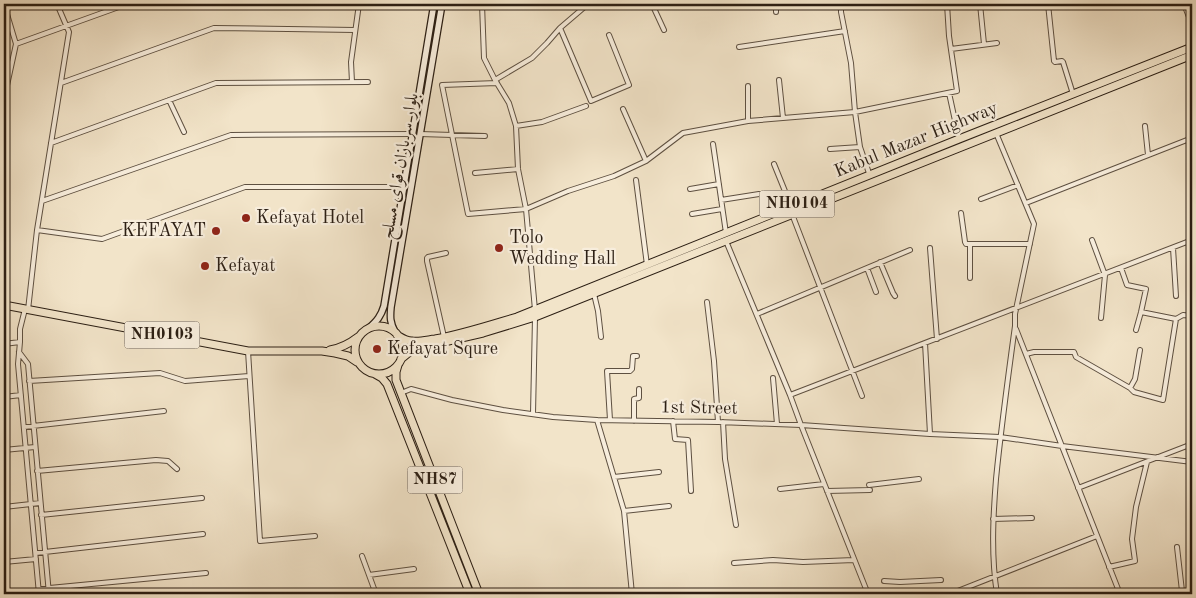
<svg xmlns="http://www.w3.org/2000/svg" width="1196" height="598" font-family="'Old Standard TT',Amiri,serif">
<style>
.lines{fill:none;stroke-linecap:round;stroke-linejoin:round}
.street-casing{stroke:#5e5041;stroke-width:6}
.secondary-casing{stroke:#2c1f14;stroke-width:8}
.highway-casing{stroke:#2c1f14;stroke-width:9}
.street{stroke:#f7eddc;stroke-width:4}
.secondary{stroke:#f7eddc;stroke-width:5.5}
.highway{stroke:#f2e4c9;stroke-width:7}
.poi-dot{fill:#8f2418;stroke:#f7eddc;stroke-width:2}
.labels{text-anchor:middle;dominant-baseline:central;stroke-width:4.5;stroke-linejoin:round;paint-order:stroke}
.shield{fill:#f7eddc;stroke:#695d50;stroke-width:1}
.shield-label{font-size:16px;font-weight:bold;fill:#2c1f14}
.street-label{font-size:18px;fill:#2c1f14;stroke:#f7eddc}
.poi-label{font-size:18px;fill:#2c1f14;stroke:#f7eddc;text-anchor:start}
</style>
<rect width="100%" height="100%" fill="#f2e4c9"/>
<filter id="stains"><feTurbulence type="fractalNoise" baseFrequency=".004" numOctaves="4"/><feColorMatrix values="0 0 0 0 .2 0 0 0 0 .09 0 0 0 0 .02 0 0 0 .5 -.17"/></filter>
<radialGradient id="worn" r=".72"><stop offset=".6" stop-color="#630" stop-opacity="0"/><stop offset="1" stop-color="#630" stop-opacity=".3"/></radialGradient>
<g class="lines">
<defs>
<path id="street" d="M482,4L484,58L495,80L509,103L516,126L518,169L526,209L535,310
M652,4L664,30
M776,4V12
M841,4V12L851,63L855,112L860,147L870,176
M980,4L984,44
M1048,4L1054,61L1055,62L1062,61L1063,62L1073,94
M1184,4L1192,25
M560,28L591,101L629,85L609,35
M16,44L127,4
M739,47L845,31
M951,49L997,43
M495,80L532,58L547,43L560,28L588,4
M779,80L783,118
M352,82L351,62L359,4
M61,83L214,28L355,30
M497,83L442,85L468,214L526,209L568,191L614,176L646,161L683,133L748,121L855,112L957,91L949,36L947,4
M748,86V121
M949,93L959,139
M4,99L16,44L4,4
M169,100L184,132
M623,109L646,161
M516,126L542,122L586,106
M1145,126L1148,155
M996,133L1034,224L1015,314V326C1008,377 1001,428 996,479C993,517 991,556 997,594
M420,134L485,136
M51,143L216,83L368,82
M713,144L726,233
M830,149L860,147
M774,164L791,206
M475,173L518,169
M636,180L647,265
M690,189L719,184
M981,199L1018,185
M721,200L759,194
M42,201L231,135L412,134
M1026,203L1192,138
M961,213L965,242L966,244H1030
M692,214L722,209
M792,214L862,396
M37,230L102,239L245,187H404
M1092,240L1105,275L1101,318
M726,241L790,395L801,425L868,594
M970,245V278
M930,248L937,339
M1173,248L1176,296
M880,262L893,293L895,296
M867,268L876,292
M1121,268L1127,285L1146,289L1141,312L1136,330
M594,294L598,311L601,337
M707,302L714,361L718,422
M25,309L20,329V342L18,364L39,594
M28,310L37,230L69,32L57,4
M1141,312L1176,319
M757,314L910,250
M1016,329L1120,594
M444,337L427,261V258L428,257L446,253
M925,343L930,434
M4,344L20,342
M248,351L260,541L315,536
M19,352L28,364L49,594
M1026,354L1034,352H1074L1076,357L1130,388L1134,392L1163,400L1176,319L1183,315L1192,316
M773,378L777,424
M29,381L160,373L185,381L249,376
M1130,388L1135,379L1140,350
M401,393L411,389L452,400L503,410L553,417L597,420L718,422L801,425L930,434L1000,437L1062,446L1192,462
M790,395L1192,240
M4,397L21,395
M533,414L535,317
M597,420L624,511L632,594
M610,420L607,371H630L632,369L633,356H637
M634,421V399L639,398V389
M673,421L675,439L688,440L691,491
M723,422L725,459L736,525
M24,427L164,411
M4,450L35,447
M37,471L156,460L168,461L177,469
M614,477L659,472
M869,485L919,479
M1078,488L1192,444
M780,489L824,484
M827,491L870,490
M4,507L40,503
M624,511L669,506
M41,515L202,498
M993,519L1032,518
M36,553L203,534
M362,556L376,594
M4,562L36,559
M734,563L773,560L803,562L854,560
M1109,567L1135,561L1132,539L1136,507L1147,462
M369,575L414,569
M884,581L900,582L941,580
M39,589L206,573
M950,594L1097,536
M1170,594L1181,592L1182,591L1177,547"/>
<path id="secondary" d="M369,328C377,321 381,316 384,306L434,4
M395,332C390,323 390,317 391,307L442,4"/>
<path id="highway" d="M4,305L248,351H322L335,353L348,356L357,362
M355 350a24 24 0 1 1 48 0a24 24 0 1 1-48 0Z
M397,335C402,338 406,341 412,341C419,342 427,340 435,339C463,334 490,325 517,317L959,139L1192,47
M330,350C341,348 349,344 358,337
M401,359L412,350L418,348L483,333L535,317L1192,55
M398,365L396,372V380L479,594
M375,374L382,378L387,384L470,594"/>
</defs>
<use href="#street" class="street-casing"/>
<use href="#secondary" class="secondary-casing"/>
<use href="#highway" class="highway-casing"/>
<use href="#street" class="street"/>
<use href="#secondary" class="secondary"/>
<use href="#highway" class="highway"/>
</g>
<g class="poi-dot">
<circle cx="246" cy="218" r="5"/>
<circle cx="216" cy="231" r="5"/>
<circle cx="499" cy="248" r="5"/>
<circle cx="205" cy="266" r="5"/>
<circle cx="377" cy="349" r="5"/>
</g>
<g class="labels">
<g class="shield">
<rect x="759.5" y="190.5" width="75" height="27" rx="4"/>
<rect x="124.5" y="321.5" width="75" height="27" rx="4"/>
<rect x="407.5" y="466.5" width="55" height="27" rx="4"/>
</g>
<g class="shield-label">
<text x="797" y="204">NH0104</text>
<text x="162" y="335">NH0103</text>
<text x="435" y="480">NH87</text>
</g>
<g class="street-label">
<text transform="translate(916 140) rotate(-22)">Kabul Mazar Highway</text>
<text transform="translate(400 166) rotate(-80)">بلوار سربازان قوای مسلح</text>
<text transform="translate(699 408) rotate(1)">1st Street</text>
</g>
<g class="poi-label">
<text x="256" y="218">Kefayat Hotel</text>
<text x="206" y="231" text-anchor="end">KEFAYAT</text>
<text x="509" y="238">Tolo<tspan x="509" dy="21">Wedding Hall</tspan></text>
<text x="215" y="266">Kefayat</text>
<text x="387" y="349">Kefayat Squre</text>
</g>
</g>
<rect width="1196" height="598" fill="none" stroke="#f2e4c9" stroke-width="20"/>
<rect x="5" y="5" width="1186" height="588" fill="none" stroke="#2c1f14" stroke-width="2.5"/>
<rect x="10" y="10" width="1176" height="578" fill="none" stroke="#2c1f14"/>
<rect width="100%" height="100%" filter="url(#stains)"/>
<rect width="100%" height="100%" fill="url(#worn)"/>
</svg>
